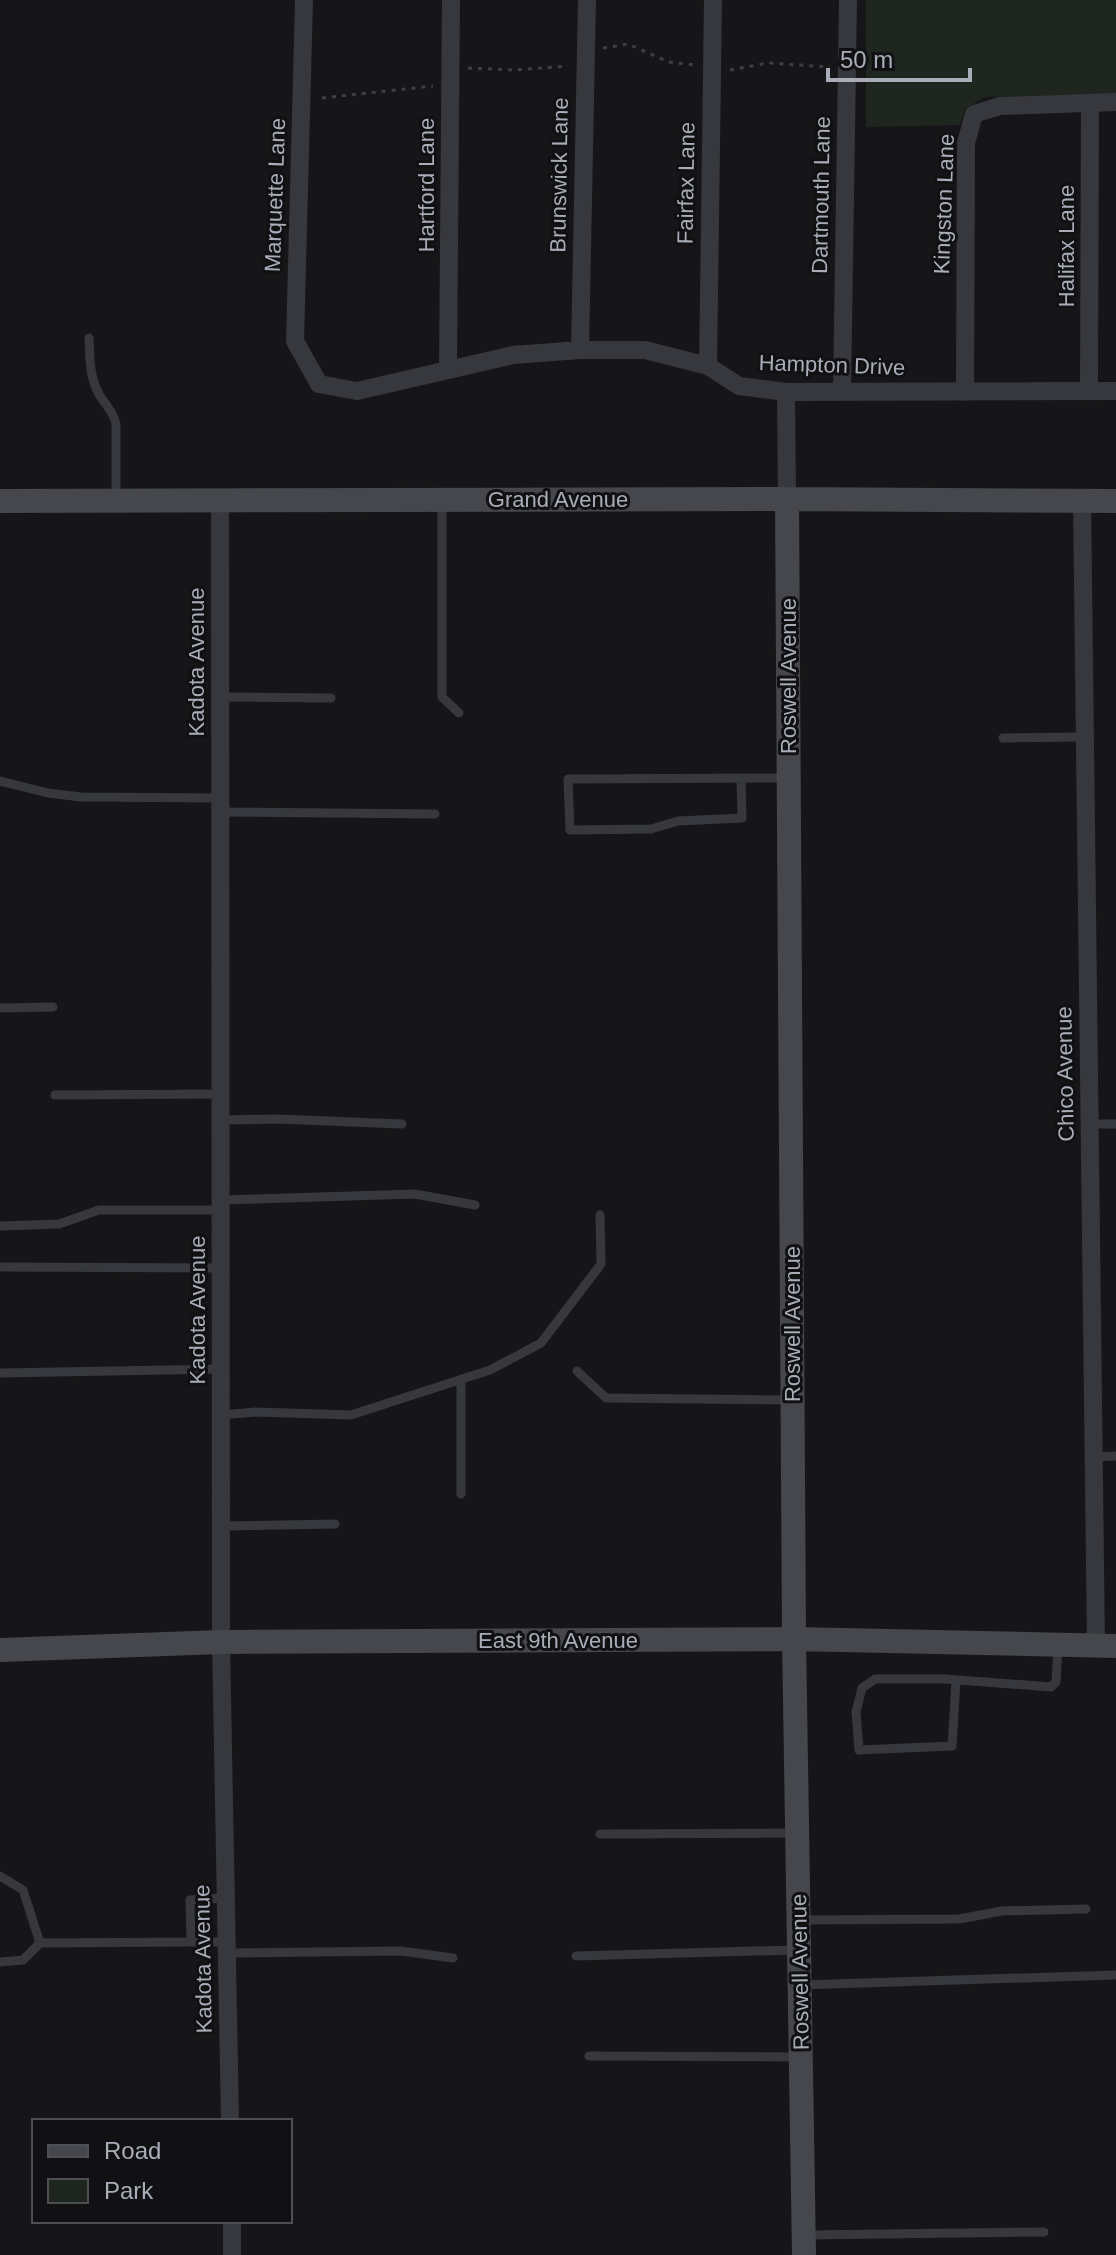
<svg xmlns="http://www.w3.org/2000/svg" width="1116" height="2255" font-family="Helvetica,sans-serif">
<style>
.green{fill:#1e261f}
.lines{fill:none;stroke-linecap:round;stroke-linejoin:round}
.path{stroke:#3d3f44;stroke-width:3;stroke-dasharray:4 6;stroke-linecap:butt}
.lane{stroke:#37383d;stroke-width:9}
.street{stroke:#37383d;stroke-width:18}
.secondary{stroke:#45474d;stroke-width:24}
.labels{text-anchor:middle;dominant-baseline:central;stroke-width:6;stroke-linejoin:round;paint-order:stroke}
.street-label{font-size:22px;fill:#a8adb8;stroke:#111113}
</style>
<rect width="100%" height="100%" fill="#161618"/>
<path class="green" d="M866,0H1116V94L985,97L965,109L960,125L866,127Z"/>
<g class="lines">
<path class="path" d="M603,48L628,44L669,62L695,65
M468,68L514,70L568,66
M730,70L768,63L830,67
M322,98L433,86"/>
<path class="lane" d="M89,338C90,359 89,377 100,396C106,405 114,413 116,424V500
M442,503V697L459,713
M220,697L331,698
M1003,738L1085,737
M741,778L742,818L678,821L651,829L570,830L568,779L785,778
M0,781L48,793L81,797L220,798
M220,812L435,814
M0,1008L53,1007
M55,1095L220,1094
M221,1120L277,1119L402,1124
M1089,1124H1116
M221,1200L415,1194L475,1205
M0,1226L59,1224L99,1210H221
M0,1267L221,1268
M577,1371L606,1398L789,1400
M1,1373L221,1369
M461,1379V1494
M221,1415L256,1412L351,1415L490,1370L541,1343L601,1264L600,1215
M1094,1457L1116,1456
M221,1526L335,1524
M956,1681L952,1746L859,1750L856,1712L862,1688L875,1679H945L1051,1687L1056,1682L1058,1646
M600,1834L794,1833
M0,1876L23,1890L40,1943L191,1942
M226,1898L190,1900L191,1942H227
M799,1920L959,1919L1002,1911L1086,1909
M227,1953L401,1951L453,1958
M576,1956L796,1950
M0,1962L23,1960L40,1943
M800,1985L1116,1975
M589,2056L798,2057
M804,2235L1044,2232"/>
<path class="street" d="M304,0L295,341L319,384L357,391L513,355L580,350H645L708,366L739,386L786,392L1116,391
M580,350L587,0
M708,366L713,0
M448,370L451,0
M1089,390L1090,103
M842,391L848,0
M786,392L787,499
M965,392L966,143L974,114L1000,106L1116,102
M220,500L221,1642L230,2121
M1082,500L1096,1647
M232,2221V2255"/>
<path class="secondary" d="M787,499L794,1639L804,2255
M0,501L787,499L1116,501
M0,1650L221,1642L794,1639L1116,1646"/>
</g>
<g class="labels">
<g class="street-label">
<text transform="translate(559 175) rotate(-89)">Brunswick Lane</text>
<text transform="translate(686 183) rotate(-89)">Fairfax Lane</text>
<text transform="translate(426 185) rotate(-90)">Hartford Lane</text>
<text transform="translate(275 195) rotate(-88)">Marquette Lane</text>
<text transform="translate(821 195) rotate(-89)">Dartmouth Lane</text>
<text transform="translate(944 204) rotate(-88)">Kingston Lane</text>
<text transform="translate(1066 246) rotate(-90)">Halifax Lane</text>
<text transform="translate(832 365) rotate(2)">Hampton Drive</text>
<text x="558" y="499">Grand Avenue</text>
<text transform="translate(196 662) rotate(-90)">Kadota Avenue</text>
<text transform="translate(788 676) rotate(-90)">Roswell Avenue</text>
<text transform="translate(1065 1074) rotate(-91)">Chico Avenue</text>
<text transform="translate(197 1310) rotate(-90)">Kadota Avenue</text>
<text transform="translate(792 1324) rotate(-90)">Roswell Avenue</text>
<text x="558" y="1640">East 9th Avenue</text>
<text transform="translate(203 1959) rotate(-91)">Kadota Avenue</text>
<text transform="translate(800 1972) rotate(-91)">Roswell Avenue</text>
</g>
</g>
<rect x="32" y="2119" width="260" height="104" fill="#111113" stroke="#4d4f55" stroke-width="2"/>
<rect x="48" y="2145" width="40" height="12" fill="#45474d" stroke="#4d4f55" stroke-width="2"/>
<text x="104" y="2159" font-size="24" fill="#a8adb8">Road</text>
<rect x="48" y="2179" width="40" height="24" fill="#1e261f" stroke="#4d4f55" stroke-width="2"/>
<text x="104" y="2199" font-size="24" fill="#a8adb8">Park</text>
<path d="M828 68v12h142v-12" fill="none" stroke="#a8adb8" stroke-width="4"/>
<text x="840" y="68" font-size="24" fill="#a8adb8" stroke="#111113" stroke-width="6" paint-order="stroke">50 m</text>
</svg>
